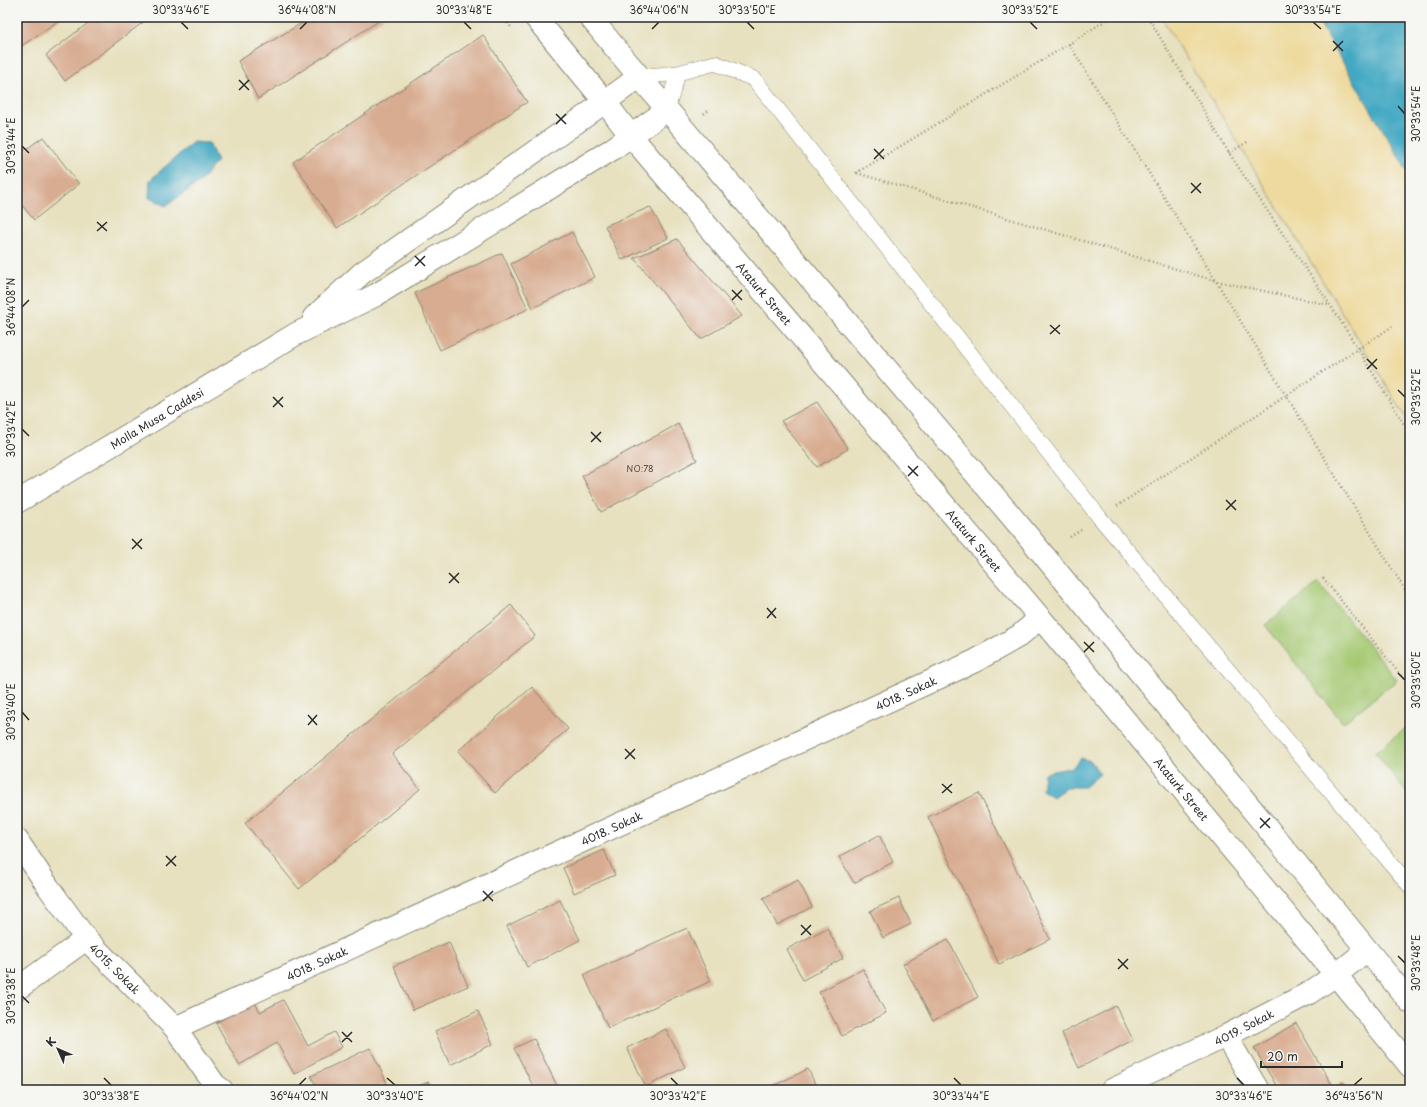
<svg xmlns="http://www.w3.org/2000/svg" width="1427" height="1107" font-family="'Playpen Sans',sans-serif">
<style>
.green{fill:#a6c973;stroke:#687a4f}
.sand{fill:#eeda9e;stroke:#8c8264}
.water{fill:#43a8c3;stroke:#376a77}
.building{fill:#d8ac90}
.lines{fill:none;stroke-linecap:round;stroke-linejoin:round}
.service-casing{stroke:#898675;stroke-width:16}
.minor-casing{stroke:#898675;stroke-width:24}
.tertiary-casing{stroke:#898675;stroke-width:24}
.path{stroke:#898675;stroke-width:2.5;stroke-dasharray:1 3;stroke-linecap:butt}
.service{stroke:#fff;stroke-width:15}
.minor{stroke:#fff;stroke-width:22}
.tertiary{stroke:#fff;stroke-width:22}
.path-bridge{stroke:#898675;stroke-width:2.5;stroke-dasharray:1 3;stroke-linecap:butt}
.ticks{fill:none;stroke:#2b2b2b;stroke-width:1.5}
.labels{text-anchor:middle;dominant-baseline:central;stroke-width:3;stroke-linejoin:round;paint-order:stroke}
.number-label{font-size:9px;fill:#564b44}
.street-label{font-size:11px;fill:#2b2b2b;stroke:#f6f6f2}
.neatline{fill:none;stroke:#2b2b2b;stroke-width:1.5}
.ticks-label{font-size:10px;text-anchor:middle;fill:#2b2b2b}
</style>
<rect width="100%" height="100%" fill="#f6f6f2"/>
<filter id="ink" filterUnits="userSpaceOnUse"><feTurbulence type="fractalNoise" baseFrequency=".025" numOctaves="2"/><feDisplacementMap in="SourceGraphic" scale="8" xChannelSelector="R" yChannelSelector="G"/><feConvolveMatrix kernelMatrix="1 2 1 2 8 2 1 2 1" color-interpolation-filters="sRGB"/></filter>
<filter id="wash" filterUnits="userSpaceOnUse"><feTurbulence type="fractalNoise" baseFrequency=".012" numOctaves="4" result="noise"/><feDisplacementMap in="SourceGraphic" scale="16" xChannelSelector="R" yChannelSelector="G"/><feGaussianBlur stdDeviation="0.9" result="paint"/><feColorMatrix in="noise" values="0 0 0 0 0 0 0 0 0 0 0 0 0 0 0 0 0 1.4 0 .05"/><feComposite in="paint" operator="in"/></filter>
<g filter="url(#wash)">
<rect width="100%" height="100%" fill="#e7e1bf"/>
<path class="green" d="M1318,582L1397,680L1343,723L1265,625Z
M1410,725V797L1375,752Z"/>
<path class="sand" d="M1161,17H1316L1410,176V424Z"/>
<path class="water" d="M1316,17H1410V176Z
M193,142L209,143L217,161L201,181L166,206L149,198L150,180Z
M1080,758L1091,761L1100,774L1085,787H1067L1053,797L1042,790L1044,773L1073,767Z"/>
<g id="blocks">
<path class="building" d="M17,17H64L17,49Z
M96,17H150L65,81L46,55Z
M312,17H385L258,99L238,61Z
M483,35L527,102L337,228L293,162Z
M43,137L79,184L34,220L17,199V156Z
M650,207L668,238L622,260L605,226Z
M572,232L595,277L533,308L511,264Z
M677,239L742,316L701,339L634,258Z
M502,253L528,309L440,350L415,293Z
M817,402L848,449L817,467L781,421Z
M678,424L697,460L601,512L582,476Z
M511,605L535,636L392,754L420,789L299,889L245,823Z
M532,687L568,729L495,793L458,751Z
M979,793L1050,939L999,964L928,817Z
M879,835L893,862L854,883L839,857Z
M604,850L615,875L574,893L563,868Z
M798,880L812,907L777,925L763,898Z
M899,898L911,924L883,938L870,911Z
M560,900L580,940L527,967L507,926Z
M687,928L711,981L608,1028L584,975Z
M827,928L843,958L803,980L787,949Z
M948,940L978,997L933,1021L903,964Z
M449,942L468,986L413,1010L394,966Z
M863,969L886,1013L842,1036L819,992Z
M283,1000L308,1046L334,1032L342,1047L294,1074L277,1043L239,1065L216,1023L254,1001L260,1012Z
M1116,1006L1133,1040L1079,1068L1062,1033Z
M478,1011L493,1044L450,1065L435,1031Z
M1296,1023L1334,1088L1343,1082L1348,1090H1279L1254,1048Z
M666,1029L685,1067L646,1087L627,1048Z
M534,1039L559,1090H535L514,1048Z
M370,1048L387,1083L372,1090H318L311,1076Z
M808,1069L818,1090H765Z
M428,1082L432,1090H411Z"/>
</g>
</g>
<g filter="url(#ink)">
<use href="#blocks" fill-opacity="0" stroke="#898675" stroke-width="1"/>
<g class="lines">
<defs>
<path id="service" d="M639,77L678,73L715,63L754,79L1100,518L1410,886
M667,110L678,73"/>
<g id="minor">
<path id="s1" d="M17,840L49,888L86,939L175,1028L215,1085L222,1090"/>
<path d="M17,989L86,939"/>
<path id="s2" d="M175,1028L975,661L1019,636L1040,618"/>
<path d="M1226,1036L1258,1090"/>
<path id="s3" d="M1112,1090L1226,1036L1309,993L1336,975L1367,950"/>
</g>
<g id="tertiary">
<path id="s4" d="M535,17L605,102L631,136L1053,633L1336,975L1410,1066"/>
<path d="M590,17L616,49L1023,530L1410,1002"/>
<path d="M314,317L362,273L584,117L639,77"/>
<path id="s5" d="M17,502L296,334L376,295L611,150L667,110"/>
</g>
</defs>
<use href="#service" class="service-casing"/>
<use href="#minor" class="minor-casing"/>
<use href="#tertiary" class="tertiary-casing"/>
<path class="path" d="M502,17L511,27
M1148,17L1229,153L1340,320
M1069,44L1216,281L1410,598
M704,114L709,110
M1229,153L1249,141
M856,173L1069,44L1111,17
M857,173L1216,281L1330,305
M1376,378L1410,434
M1117,506L1393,326
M1070,537L1081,530
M1323,578L1410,687"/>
<use href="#service" class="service"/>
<use href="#minor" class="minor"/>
<use href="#tertiary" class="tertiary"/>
<path class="path-bridge" d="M1340,320L1376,378"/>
</g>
</g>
<path class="ticks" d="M181,22L188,29M464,22L471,29M747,22L754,29M1030,22L1037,29M1313,22L1321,29M300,29L307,22M652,29L659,22M1333,41L1343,51M1333,51L1343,41M239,80L249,90M239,90L249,80M1398,106L1405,114M556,114L566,124M556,124L566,114M22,146L29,153M874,149L884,159M874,159L884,149M1191,183L1201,193M1191,193L1201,183M97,222L107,231M97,231L107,222M415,256L425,266M415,266L425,256M732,290L742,300M732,300L742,290M22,307L29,300M1050,325L1060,334M1050,334L1060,325M1367,359L1377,369M1367,369L1377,359M1398,390L1405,397M273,397L283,407M273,407L283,397M22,429L29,436M591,432L601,442M591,442L601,432M908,466L918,476M908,476L918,466M1226,500L1236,510M1226,510L1236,500M132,539L142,549M132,549L142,539M449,573L459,583M449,583L459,573M767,608L776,618M767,618L776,608M1084,642L1094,652M1084,652L1094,642M1398,673L1405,680M22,712L29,720M308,715L317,725M308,725L317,715M625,749L635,759M625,759L635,749M942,784L952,793M942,793L952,784M1260,818L1270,828M1260,828L1270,818M166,856L176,866M166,866L176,856M483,891L493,901M483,901L493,891M801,925L811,935M801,935L811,925M1398,956L1405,963M1118,959L1128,969M1118,969L1128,959M22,996L29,1003M342,1032L352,1042M342,1042L352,1032M104,1078L111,1085M387,1078L395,1085M671,1078L678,1085M954,1078L961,1085M1237,1078L1244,1085M299,1085L306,1078M1354,1085L1362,1078"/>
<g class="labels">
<g class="number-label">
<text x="640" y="468">NO:78</text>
</g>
<g class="street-label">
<text stroke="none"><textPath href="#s4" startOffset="359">Ataturk Street</textPath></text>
<text stroke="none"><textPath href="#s5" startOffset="163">Molla Musa Caddesi</textPath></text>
<text stroke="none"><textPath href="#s4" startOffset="683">Ataturk Street</textPath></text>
<text stroke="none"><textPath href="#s2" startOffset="804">4018. Sokak</textPath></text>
<text stroke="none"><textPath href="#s4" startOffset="1007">Ataturk Street</textPath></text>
<text stroke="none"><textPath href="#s2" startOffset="480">4018. Sokak</textPath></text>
<text stroke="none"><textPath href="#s2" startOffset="156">4018. Sokak</textPath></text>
<text stroke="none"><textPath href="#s1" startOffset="162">4015. Sokak</textPath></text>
<text stroke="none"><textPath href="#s3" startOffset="146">4019. Sokak</textPath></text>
</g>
</g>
<rect width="1427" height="1107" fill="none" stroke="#f6f6f2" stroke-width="44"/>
<g transform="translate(58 1049) rotate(315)" stroke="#f6f6f2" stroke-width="3" paint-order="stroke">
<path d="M0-3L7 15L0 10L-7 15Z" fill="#2b2b2b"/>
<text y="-6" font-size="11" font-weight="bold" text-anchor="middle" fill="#2b2b2b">K</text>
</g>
<path d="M1261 1061v6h81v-6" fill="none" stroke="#2b2b2b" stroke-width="2"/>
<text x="1267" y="1061" font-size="12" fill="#2b2b2b" stroke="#f6f6f2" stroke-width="3" paint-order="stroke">20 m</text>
<rect x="22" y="22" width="1383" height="1063" class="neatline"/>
<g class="ticks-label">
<text x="181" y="14">30°33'46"E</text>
<text x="307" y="14">36°44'08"N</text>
<text x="464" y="14">30°33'48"E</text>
<text x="659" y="14">36°44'06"N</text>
<text x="747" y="14">30°33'50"E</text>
<text x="1030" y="14">30°33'52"E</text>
<text x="1313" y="14">30°33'54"E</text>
<text transform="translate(1416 114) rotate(-90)" y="4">30°33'54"E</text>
<text transform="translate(11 146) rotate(-90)" y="4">30°33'44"E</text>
<text transform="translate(11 307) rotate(-90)" y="4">36°44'08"N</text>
<text transform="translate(1416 397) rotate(-90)" y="4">30°33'52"E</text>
<text transform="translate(11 429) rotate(-90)" y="4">30°33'42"E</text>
<text transform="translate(1416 680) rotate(-90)" y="4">30°33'50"E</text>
<text transform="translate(11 712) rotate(-90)" y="4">30°33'40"E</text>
<text transform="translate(1416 963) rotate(-90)" y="4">30°33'48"E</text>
<text transform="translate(11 996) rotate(-90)" y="4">30°33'38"E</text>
<text x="111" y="1100">30°33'38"E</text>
<text x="299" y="1100">36°44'02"N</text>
<text x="395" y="1100">30°33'40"E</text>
<text x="678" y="1100">30°33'42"E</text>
<text x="961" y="1100">30°33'44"E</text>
<text x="1244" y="1100">30°33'46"E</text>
<text x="1354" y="1100">36°43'56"N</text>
</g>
</svg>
